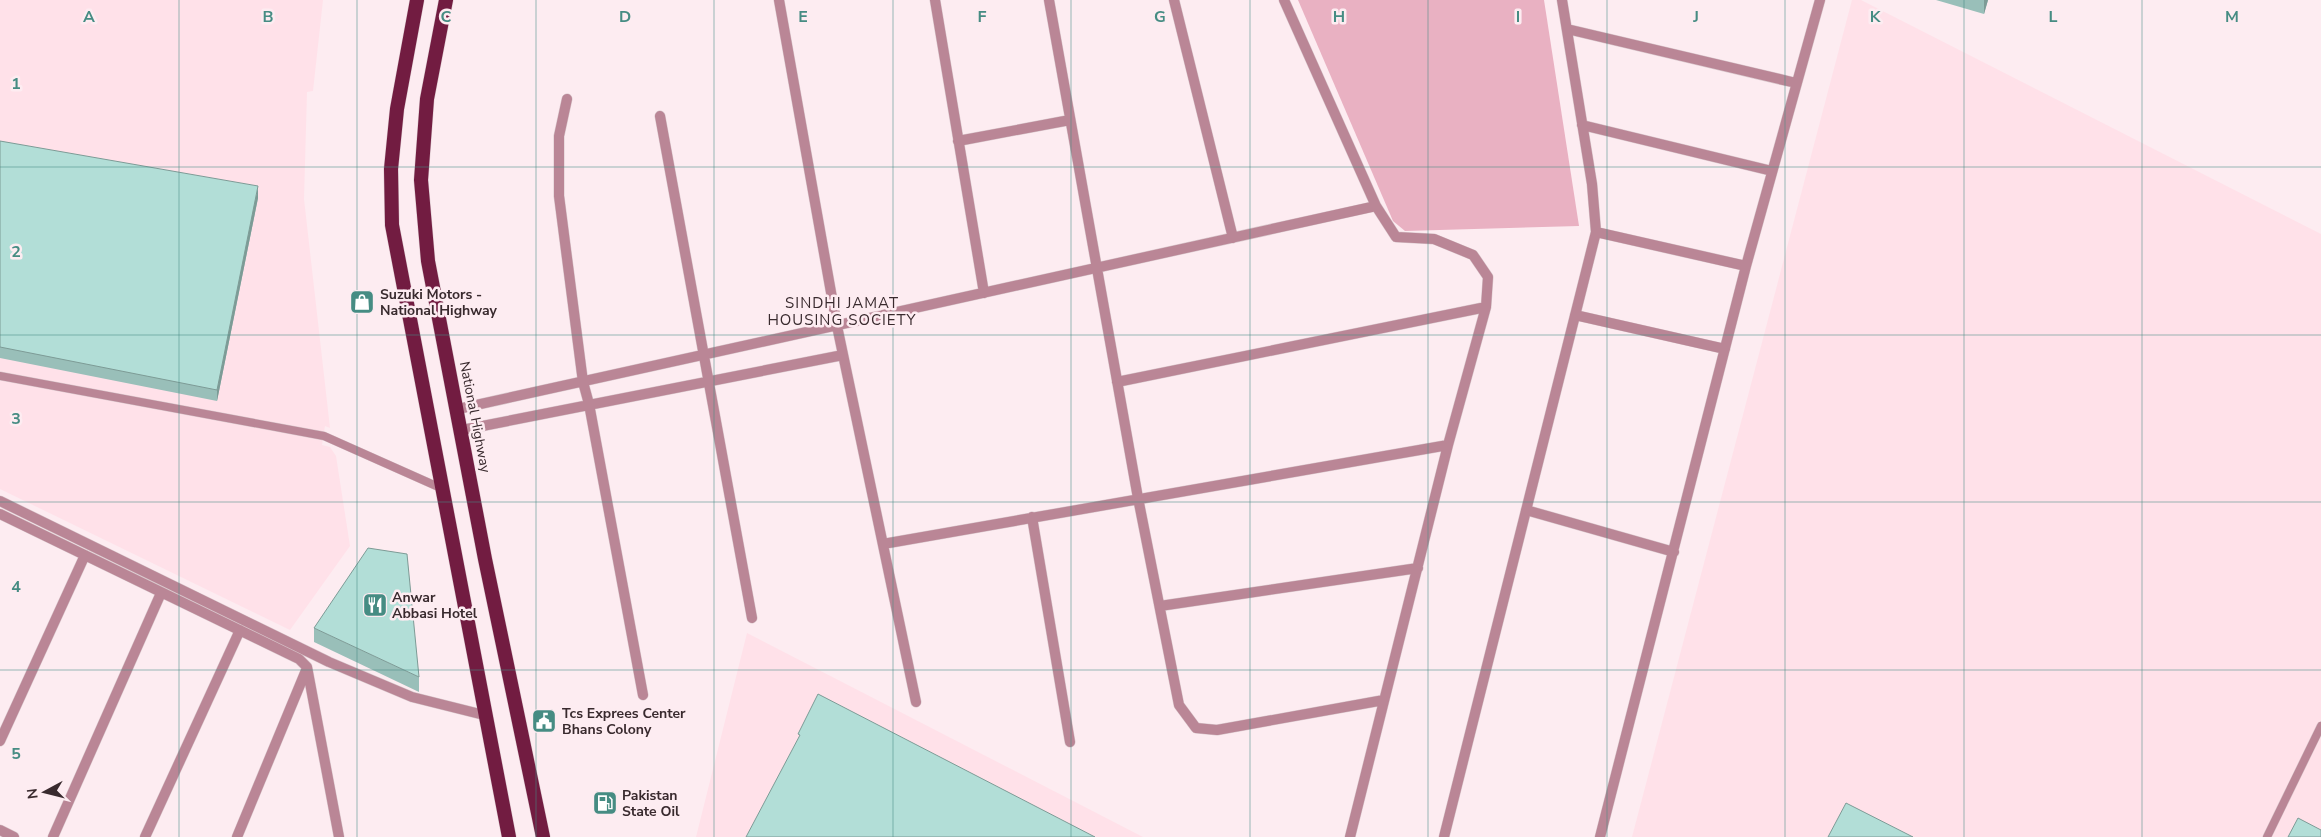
<svg xmlns="http://www.w3.org/2000/svg" width="2321" height="837" font-family="'Nunito Sans',sans-serif">
<style>
.built{fill:#ffe1e9}
.green{fill:#e9b1c2}
.lines{fill:none;stroke-linecap:round;stroke-linejoin:round}
.service-casing{stroke:#dac9ce;stroke-width:9}
.minor-casing{stroke:#dac9ce;stroke-width:11}
.trunk-casing{stroke:#dac9ce;stroke-width:15}
.service{stroke:#ba8696;stroke-width:8}
.minor{stroke:#ba8696;stroke-width:10}
.trunk{stroke:#721c41;stroke-width:14}
.wall{fill:#99bfb9}
.shaded-wall{fill:#7d9b96}
.building{fill:#b2ded7;stroke:#7d9b96}
.grid{fill:none;stroke:#468c83;stroke-width:1;stroke-opacity:0.55}
.labels{text-anchor:middle;dominant-baseline:central;stroke-width:5;stroke-linejoin:round;paint-order:stroke}
.poi-label{font-size:14px;font-weight:bold;fill:#392a2e;stroke:#fdecf1;text-anchor:start}
.street-label{font-size:14px;fill:#392a2e;stroke:#fdecf1}
.neighbourhood-label{font-size:15px;letter-spacing:1px;fill:#392a2e;stroke:#fdecf1}
.grid-label{font-size:16px;text-anchor:middle;font-weight:bold;fill:#468c83;stroke:#fdecf1;stroke-width:5;stroke-linejoin:round;paint-order:stroke}
</style>
<rect width="100%" height="100%" fill="#fdecf1"/>
<path class="built" d="M0,0H323L313,91L307,92L304,199L330,428L325,426L322,445L330,447L336,456L350,546L290,630L0,489Z
M1852,0H1861L2321,234V837H1632Z
M747,633L1143,837H696Z"/>
<path class="green" d="M1298,0H1544L1579,226L1405,231L1393,221Z"/>
<g class="lines">
<defs>
<path id="service" d="M0,376L324,436L443,489
M2267,837L2321,726"/>
<path id="minor" d="M779,0L837,326L916,702
M935,0L984,293
M1049,0L1138,498L1179,705L1196,728L1217,730L1384,700
M1174,0L1233,238
M1284,0L1376,206L1396,237L1434,239L1473,255L1488,277L1486,307L1448,445L1350,837
M1567,29L1796,83
M567,99L559,136V196L583,382L589,404L643,695
M660,116L752,618
M1582,125L1772,171
M958,141L1070,120
M1596,232L1746,266
M1575,315L1725,349
M1117,382L1486,307
M458,409L1376,206
M462,430L843,355
M0,501L329,662L412,697L484,715
M1526,510L1674,552
M0,514L299,659L307,667L339,837
M1032,517L1070,742
M883,544L1448,445
M1160,606L1418,568
M0,741L85,555
M0,830L14,837
M53,837L161,593
M145,837L240,630
M237,837L307,668
M1444,837L1596,232L1592,184L1562,0
M1600,837L1746,266L1820,0"/>
<path id="trunk" d="M417,0L397,109L391,169L392,225L509,837
M446,0L427,99L421,180L428,261L485,559L543,837"/>
</defs>
<use href="#service" class="service-casing"/>
<use href="#minor" class="minor-casing"/>
<use href="#trunk" class="trunk-casing"/>
<use href="#service" class="service"/>
<use href="#minor" class="minor"/>
<use href="#trunk" class="trunk"/>
</g>
<path class="wall" d="M1936,0H1988L1984,14Z
M0,141L258,198L217,401L0,358Z
M314,628L419,677V692L314,642Z"/>
<path class="shaded-wall" d="M1984,0H1988L1984,14Z
M258,186V198L217,401V390Z"/>
<path class="building" d="M0,141L258,186L217,390L0,347Z
M368,548L407,554L419,677L314,628Z
M818,694L1095,837H746L800,735L798,734Z
M1846,803L1913,837H1828Z
M2298,818L2321,830V837H2288Z"/>
<path class="grid" d="M179,0V837M357,0V837M536,0V837M714,0V837M893,0V837M1071,0V837M1250,0V837M1428,0V837M1607,0V837M1785,0V837M1964,0V837M2142,0V837M0,167H2321M0,335H2321M0,502H2321M0,670H2321"/>
<defs>
<symbol id="shop-square" viewBox="-11 -11 22 22"><rect x="-9" y="-9" width="18" height="18" rx="4" fill="#468c83" stroke="#fdecf1"/><path d="M-5-2.5h2.3a2.7 3.5 0 0 1 5.4 0H5L5.5 6h-11ZM-1.5-2.5h3a1.5 2.3 0 0 0-3 0Z" fill="#fff"/></symbol>
<symbol id="restaurant-square" viewBox="-11 -11 22 22"><rect x="-9" y="-9" width="18" height="18" rx="4" fill="#468c83" stroke="#fdecf1"/><path d="M-5-6h1v4h1v-4h1v4h1v-4h1v5L-1.5 .5V6h-2V.5L-5-1ZM5-6V6H3V1.5H1.5Q1.5-4 5-6Z" fill="#fff"/></symbol>
<symbol id="civic-square" viewBox="-11 -11 22 22"><rect x="-9" y="-9" width="18" height="18" rx="4" fill="#468c83" stroke="#fdecf1"/><path d="M-.6-6.5H3V-4.5H.6V-3L4-1V1h2V6H-6V1h2V-1L-.6-3ZM-1.2 2.5V6h2.4V2.5Z" fill="#fff"/></symbol>
<symbol id="fuel-square" viewBox="-11 -11 22 22"><rect x="-9" y="-9" width="18" height="18" rx="4" fill="#468c83" stroke="#fdecf1"/><path d="M-5.5-6h7V0h2V4h1.3V-2.5L3-4.5l.8-.8L6-3V5H2.5V1h-1V6h-7ZM-4.2-4.7v3.2H.2V-4.7Z" fill="#fff"/></symbol>
</defs>
<g fill-rule="evenodd">
<use href="#shop-square" x="348" y="288" width="28" height="28"/>
<use href="#restaurant-square" x="361" y="591" width="28" height="28"/>
<use href="#civic-square" x="530" y="707" width="28" height="28"/>
<use href="#fuel-square" x="591" y="789" width="28" height="28"/>
</g>
<g class="labels">
<g class="poi-label">
<text x="380" y="294">Suzuki Motors -<tspan x="380" dy="16">National Highway</tspan></text>
<text x="392" y="597">Anwar<tspan x="392" dy="16">Abbasi Hotel</tspan></text>
<text x="562" y="713">Tcs Exprees Center<tspan x="562" dy="16">Bhans Colony</tspan></text>
<text x="622" y="795">Pakistan<tspan x="622" dy="16">State Oil</tspan></text>
</g>
<g class="street-label">
<text transform="translate(475 417) rotate(79)">National Highway</text>
</g>
<g class="neighbourhood-label">
<text x="842" y="303">SINDHI JAMAT<tspan x="842" dy="17">HOUSING SOCIETY</tspan></text>
</g>
</g>
<g class="grid-label">
<text x="89" y="22">A</text>
<text x="268" y="22">B</text>
<text x="446" y="22">C</text>
<text x="625" y="22">D</text>
<text x="803" y="22">E</text>
<text x="982" y="22">F</text>
<text x="1160" y="22">G</text>
<text x="1339" y="22">H</text>
<text x="1518" y="22">I</text>
<text x="1696" y="22">J</text>
<text x="1875" y="22">K</text>
<text x="2053" y="22">L</text>
<text x="2232" y="22">M</text>
<text x="16" y="89">1</text>
<text x="16" y="257">2</text>
<text x="16" y="424">3</text>
<text x="16" y="592">4</text>
<text x="16" y="759">5</text>
</g>
<g transform="translate(45 792) rotate(263)" stroke="#fdecf1" stroke-width="4" paint-order="stroke">
<path d="M0-4L9 19L0 12L-9 19Z" fill="#392a2e"/>
<text y="-8" font-size="14" font-weight="bold" text-anchor="middle" fill="#392a2e">N</text>
</g>
</svg>
